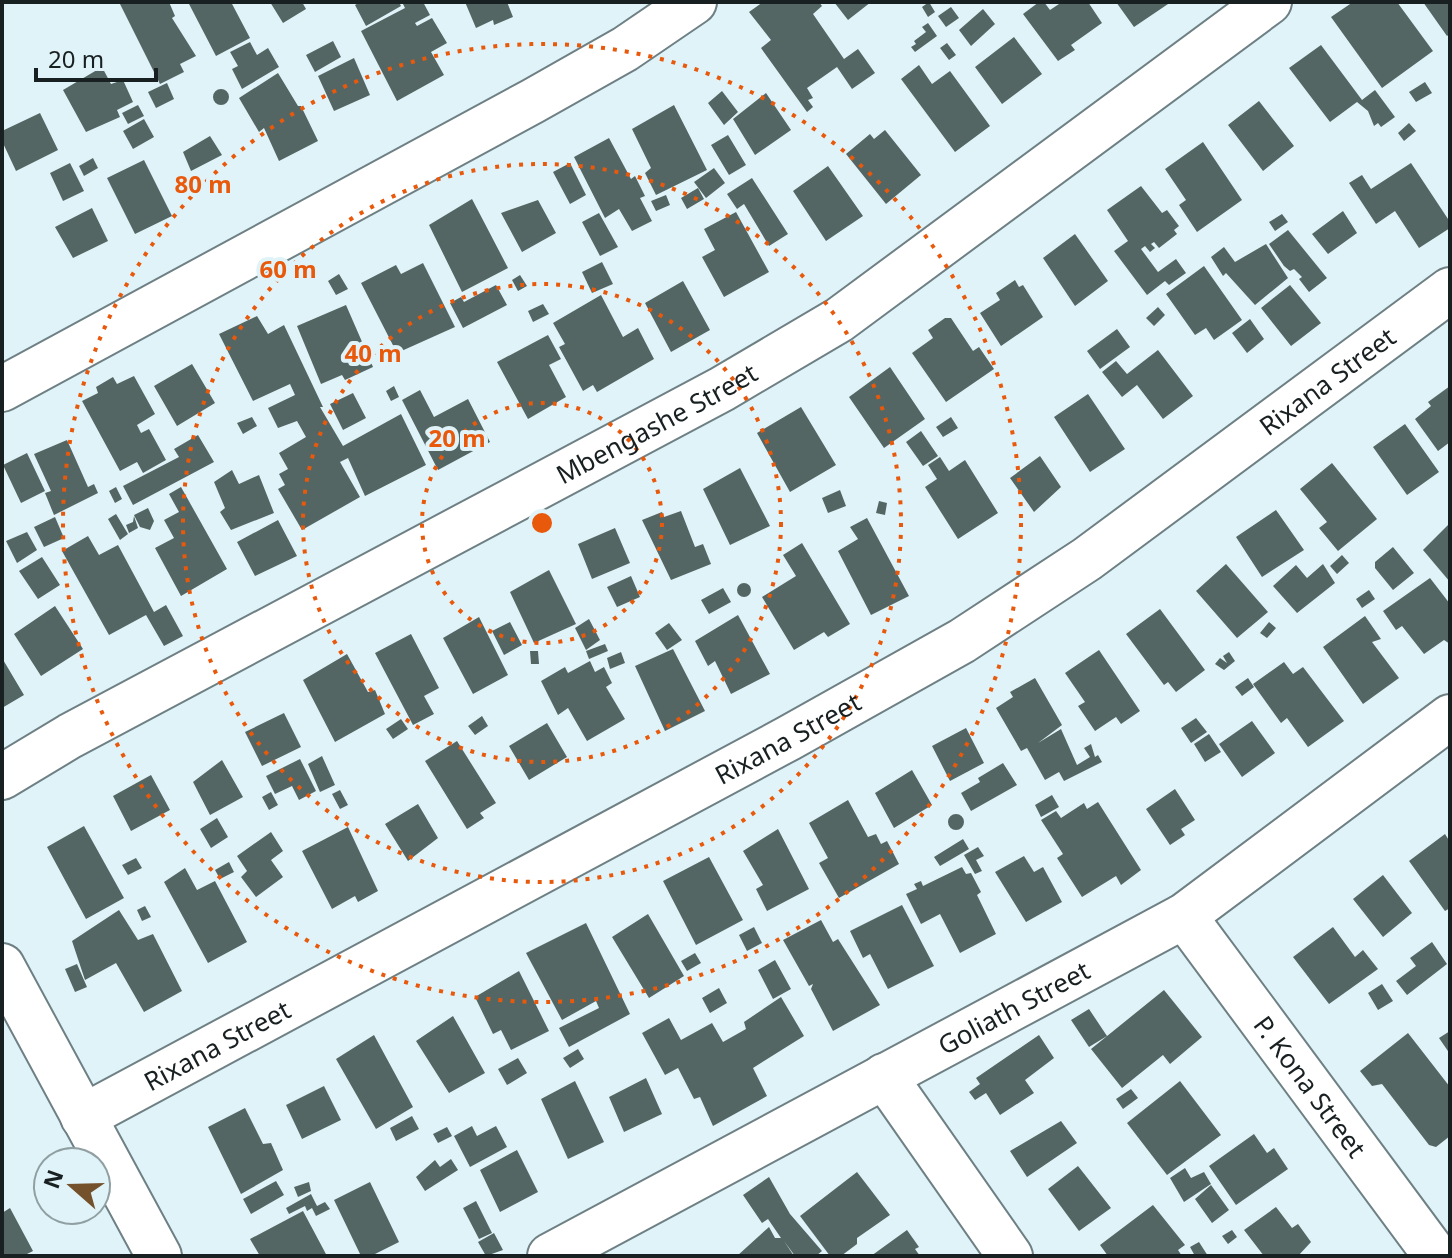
<svg xmlns="http://www.w3.org/2000/svg" width="1452" height="1258" font-family="'Noto Sans',sans-serif">
<style>
.building{fill:#546663}
.lines{fill:none;stroke-linecap:round;stroke-linejoin:round}
.minor-casing{stroke:#6e8084;stroke-width:48}
.minor{stroke:#fff;stroke-width:44}
.ring{fill:none;stroke:#e8590c;stroke-width:4;stroke-dasharray:4 8}
.labels{text-anchor:middle;dominant-baseline:central;stroke-width:8;stroke-linejoin:round;paint-order:stroke}
.street-label{font-size:26px;fill:#192022;stroke:#e0f3f8}
.centre{fill:#e8590c;stroke:#e0f3f8;stroke-width:4}
.ring-label{font-size:24px;text-anchor:middle;font-weight:bold;fill:#e8590c;stroke:#e0f3f8;stroke-width:8;stroke-linejoin:round;paint-order:stroke}
</style>
<rect width="100%" height="100%" fill="#e0f3f8"/>
<path class="building" d="M119,2H169L175,16L172,18L196,56L180,64L184,72L160,84Z
M188,2H231L250,38L216,56Z
M270,2H302L306,9L283,23Z
M360,2H399L401,6L366,26L355,5Z
M402,2H423L430,15L415,23L417,26L432,18L447,43L431,52L444,75L397,101L361,31L405,8Z
M465,2H507L513,17L494,25L493,20L476,28Z
M763,2H819L822,6L813,14L844,59L858,49L875,73L852,89L837,67L807,88L813,98L808,100L813,107L807,112L761,48L771,40L749,12Z
M834,2H871L848,20Z
M929,2L935,12L928,17L922,7Z
M1039,2H1044L1050,10L1062,2H1088L1102,23L1071,45L1075,50L1058,61L1023,14Z
M1116,2H1171L1134,27Z
M1353,2H1397L1433,51L1382,88L1331,17Z
M1423,2H1450V34L1447,36Z
M951,7L959,18L946,27L938,16Z
M983,9L995,24L971,46L959,30Z
M928,23L937,36L915,52L911,47L916,44L914,41L926,32L922,27Z
M1014,37L1042,74L1002,104L975,67Z
M333,41L341,57L315,72L306,55Z
M250,42L257,55L268,48L279,67L242,89L232,69L238,66L230,52Z
M947,43L956,55L949,60L940,48Z
M1321,45L1362,100L1375,90L1395,117L1381,127L1378,123L1374,126L1368,111L1357,102L1330,122L1289,68Z
M354,58L370,95L334,111L318,76Z
M919,65L932,84L950,71L990,126L955,152L901,79Z
M102,67L111,84L123,80L133,102L117,110L120,117L86,132L63,90Z
M278,73L298,106H301L318,141L279,161L264,128L259,132L239,98Z
M1425,82L1432,93L1416,102L1409,92Z
M167,83L174,99L156,108L148,92Z
M213 97a8 8 0 1 1 16 0a8 8 0 1 1-16 0Z
M722,91L738,112L724,125L708,103Z
M766,93L791,130L755,155L733,119Z
M1259,101L1294,146L1263,171L1228,125Z
M138,105L144,116L128,124L122,113Z
M674,105L707,170L656,195L645,173L651,168L632,129Z
M40,113L58,150L16,171L2,141V131Z
M144,119L154,137L133,149L123,131Z
M1409,123L1416,131L1404,141L1398,133Z
M885,130L921,175L886,204L846,154L870,134L874,139Z
M728,135L746,165L729,175L711,145Z
M210,136L222,155L191,171L183,152Z
M609,138L631,179L635,176L645,196L640,198L652,221L632,231L619,209L605,218L574,157Z
M1203,142L1242,200L1197,232L1179,205L1186,200L1165,169Z
M93,158L98,168L84,176L79,166Z
M144,160L172,216L135,234L107,178Z
M70,163L84,191L63,201L50,173Z
M570,163L586,195L570,204L553,172Z
M1411,163L1450,222V228L1419,248L1395,211L1376,224L1349,183L1362,175L1371,189Z
M828,166L863,216L826,241L793,191Z
M714,168L725,183L706,198L694,182Z
M752,178L788,234L769,246L744,204L737,209L727,194Z
M1141,186L1162,213L1167,210L1179,226L1174,230L1177,234L1159,248L1154,242L1151,244L1155,248L1150,252L1145,246L1141,249L1158,272L1176,259L1186,273L1169,285L1165,281L1147,295L1114,251L1128,241L1107,210Z
M698,188L704,199L687,209L681,198Z
M666,195L670,205L656,211L651,201Z
M472,199L508,268L462,292L429,225Z
M538,200L556,233L522,252L501,213Z
M92,208L108,241L73,258L55,227Z
M1343,211L1357,233L1328,254L1312,234Z
M736,212L769,272L724,297L702,257L715,250L704,229Z
M599,213L618,247L600,256L582,222Z
M1282,214L1288,222L1275,231L1269,222Z
M1288,230L1327,278L1309,292L1299,279L1302,277L1294,269L1290,271L1284,266L1269,244Z
M1075,234L1108,281L1075,306L1043,258Z
M1266,244L1288,278L1255,305L1226,273L1223,276L1211,257L1224,247L1235,262Z
M602,262L613,284L592,293L582,272Z
M423,263L455,327L397,353L361,283L396,265L401,274Z
M1204,266L1242,320L1214,340L1206,328L1195,335L1166,294Z
M339,274L348,289L336,295L328,281Z
M520,275L527,286L518,291L512,280Z
M1015,280L1019,287L1023,285L1043,317L1001,346L980,313L1000,300L996,293Z
M683,281L710,330L671,352L645,303Z
M496,285L507,305L463,328L450,303L461,297L464,302Z
M1290,285L1321,323L1291,346L1261,308Z
M601,295L623,337L638,328L654,359L597,392L593,385L583,391L559,347L565,344L553,323Z
M543,304L549,314L533,322L528,311Z
M346,305L373,367L345,380L342,375L321,384L297,326Z
M1158,307L1165,315L1154,326L1146,318Z
M257,316L268,334L284,325L323,407H320L343,446L401,414L426,465L365,496L348,458L340,462L360,497L302,530L278,489L285,485L279,474L288,469L279,453L306,437L297,421L278,428L268,408L295,395L290,384L253,401L219,334Z
M945,318H951L973,351L979,347L994,369L946,402L912,353L933,338L928,330Z
M1250,319L1264,339L1247,353L1232,333Z
M1117,329L1130,347L1100,369L1087,351Z
M548,335L561,359L549,365L566,397L528,419L497,362Z
M1158,350L1193,396L1163,419L1137,385L1122,397L1102,372L1116,361L1127,374Z
M192,364L215,403L177,426L154,386Z
M890,367L925,419L884,448L849,397Z
M134,376L155,414L137,425L141,433L149,429L166,460L143,473L137,462L120,471L82,401L98,393L96,387L113,377L117,384Z
M394,386L399,397L391,401L386,391Z
M1450,386V442L1438,451L1415,419L1431,406L1428,402Z
M420,390L434,417L468,399L490,442L438,470L402,400Z
M353,393L366,418L343,430L330,404Z
M1088,394L1125,449L1090,472L1054,417Z
M801,407L836,465L790,492L757,433Z
M252,417L257,426L243,434L237,423Z
M951,417L958,428L943,437L936,427Z
M1405,424L1439,472L1407,495L1373,447Z
M921,431L938,456L923,466L906,442Z
M198,435L214,462L133,505L123,486L179,457L174,449Z
M67,440L88,487L94,484L98,493L54,515L45,493L51,491L34,454Z
M27,453L45,491L21,503L3,465Z
M1040,456L1061,487L1034,512L1010,478Z
M940,457L949,471L965,460L998,513L958,539L925,487L937,479L928,465Z
M1332,463L1377,519L1338,551L1319,528L1327,522L1300,489Z
M740,468L770,526L730,545L703,489Z
M232,470L239,484L259,475L274,513L231,530L220,512L225,508L214,482Z
M116,487L122,499L115,503L109,491Z
M181,487L227,569L181,596L155,548L174,538L164,520L179,512L169,494Z
M840,490L846,506L828,513L822,498Z
M879,501L887,503L885,515L876,513Z
M148,508L154,521L150,530L140,527L134,515Z
M1276,510L1304,550L1262,577L1236,537Z
M681,511L695,547L703,544L711,564L671,580L642,520L662,512L664,517Z
M116,514L128,534L120,540L108,519Z
M134,516L138,528L129,533L126,525L133,522Z
M55,517L64,538L44,547L34,527Z
M867,518L909,596L871,615L838,551L858,539L850,527Z
M278,520L297,556L255,576L237,542Z
M1450,523V582L1423,550Z
M615,528L630,563L592,579L578,544Z
M27,532L37,550L17,563L6,541Z
M88,536L99,555L118,545L154,612L166,605L183,636L164,646L146,615L109,635L62,551Z
M802,543L850,624L828,637L824,632L794,650L762,597L796,576L783,555Z
M1393,547L1414,573L1393,590L1375,568V562Z
M1342,555L1349,563L1337,574L1330,566Z
M42,557L60,585L38,599L19,571Z
M1226,564L1268,612L1237,638L1196,591Z
M1323,564L1335,583L1297,613L1273,586L1296,565L1307,578Z
M549,570L576,624L534,643L510,592Z
M631,576L640,597L617,607L607,587Z
M1430,578L1450,604V644L1444,640L1424,654L1402,626L1396,630L1383,611Z
M737 590a7 7 0 1 1 14 0a7 7 0 1 1-14 0Z
M723,588L731,602L709,614L701,600Z
M1369,590L1375,599L1362,608L1356,599Z
M55,606L83,649L41,676L14,634Z
M1160,609L1205,670L1176,692L1168,682L1164,685L1126,634Z
M738,615L770,674L731,694L715,661L708,666L695,641Z
M1365,616L1381,639L1372,642L1399,678L1363,704L1323,647Z
M479,617L508,675L473,694L443,638Z
M589,619L600,640L586,650L575,628Z
M510,622L522,645L504,655L492,631Z
M1269,622L1276,628L1267,638L1260,633Z
M669,623L682,640L667,650L655,633Z
M411,634L439,688L424,696L434,714L413,725L375,653Z
M605,644L608,651L589,659L586,651Z
M673,649L705,711L665,731L635,666Z
M1099,650L1140,711L1121,724L1116,717L1095,731L1078,706L1085,702L1065,673Z
M530,651H538L539,664H531Z
M621,652L625,663L610,669L607,658Z
M1229,652L1235,661L1224,670L1215,664L1220,658L1227,663L1223,656Z
M347,654L368,692L375,690L385,714L335,742L303,680Z
M2,658L24,695L2,708Z
M590,661L595,672L604,667L612,683L606,687L625,719L587,741L568,708L558,715L541,681L565,667L568,673Z
M1284,662L1293,674L1303,667L1344,721L1308,747L1287,718L1281,723L1253,684Z
M1035,678L1062,725L1038,743L1061,729L1077,765L1090,757L1084,748L1091,744L1095,757L1098,755L1102,762L1064,781L1059,772L1045,780L1027,748L1021,751L996,708L1013,697L1010,692Z
M1248,678L1254,687L1242,696L1235,687Z
M284,713L301,747L262,766L245,732Z
M482,716L488,726L475,735L468,726Z
M1196,718L1207,732L1191,743L1181,728Z
M401,719L408,729L393,739L386,729Z
M1252,721L1275,753L1242,777L1219,744Z
M547,723L567,757L529,780L509,746Z
M966,728L984,763L950,781L932,746Z
M1209,734L1221,752L1205,762L1194,744Z
M457,741L496,803L480,813L484,818L467,829L425,761Z
M322,756L335,785L320,792L308,764Z
M300,759L316,791L299,800L292,786L275,794L266,776Z
M222,760L243,797L210,815L193,782Z
M1003,763L1017,785L971,811L961,793L980,782L978,778Z
M912,770L932,805L894,828L875,793Z
M151,775L170,810L131,831L113,796Z
M1175,789L1195,820L1181,829L1185,835L1170,845L1146,809Z
M340,790L348,805L340,809L332,794Z
M271,792L278,805L269,810L262,797Z
M1052,795L1059,807L1041,817L1035,805Z
M848,800L868,837L876,834L881,844L887,841L899,864L839,898L819,863L828,858L809,823Z
M1098,802L1141,870L1121,885L1116,876L1082,897L1057,858L1063,854L1041,820L1056,811L1061,818L1084,803L1087,809Z
M418,804L438,838L408,861L385,824Z
M948 822a8 8 0 1 1 16 0a8 8 0 1 1-16 0Z
M217,818L228,837L211,848L200,829Z
M84,826L124,898L86,919L47,847Z
M348,827L378,891L358,902L355,896L332,909L302,851Z
M778,829L809,889L767,911L756,889L763,885L743,851Z
M271,832L283,851L271,860L283,877L256,897L241,877L247,871L237,856Z
M1445,834L1450,842V908L1445,911L1409,861Z
M963,839L969,849L940,866L934,857Z
M978,847L984,856L976,860L982,871L975,874L964,855Z
M1024,856L1034,872L1043,867L1062,902L1026,922L995,872Z
M709,857L743,920L696,945L663,881Z
M136,858L142,868L128,875L122,865Z
M229,862L234,872L220,879L215,870Z
M962,867L966,874L971,873L981,892L977,895L996,934L960,953L940,914L921,924L906,894L917,889L914,884L921,881L923,886Z
M185,868L197,890L215,881L247,942L208,963L164,882Z
M1383,875L1412,913L1383,937L1353,899Z
M902,905L934,966L888,989L870,954L863,958L850,931Z
M145,906L151,917L142,921L137,910Z
M119,910L138,940L153,934L182,991L144,1012L116,963L85,980L72,941Z
M648,914L684,976L649,998L612,937Z
M821,920L833,942L838,939L880,1005L833,1031L811,989L813,984L809,986L783,940Z
M586,923L630,1014L569,1047L559,1028L599,1008L596,1001L562,1020L526,953Z
M754,927L762,943L747,951L739,935Z
M1333,927L1355,957L1363,950L1378,969L1329,1004L1293,957Z
M1432,942L1447,964L1407,995L1396,981L1416,966L1410,958Z
M695,953L701,963L687,971L681,961Z
M775,960L791,989L773,999L758,970Z
M77,964L87,987L75,992L65,969Z
M519,971L549,1031L511,1050L501,1030L493,1034L475,997Z
M1382,984L1393,1001L1378,1010L1368,993Z
M719,988L727,1003L710,1013L702,998Z
M1164,990L1202,1037L1170,1064L1163,1055L1122,1088L1091,1049Z
M781,997L804,1036L753,1068L767,1096L713,1126L700,1097L694,1099L678,1068L665,1075L642,1033L669,1018L681,1040L712,1023L723,1042L746,1029L744,1022Z
M1089,1009L1107,1036L1089,1047L1071,1020Z
M453,1016L485,1073L449,1093L416,1041Z
M1450,1031V1054L1439,1038Z
M1408,1033L1450,1087V1136L1436,1147L1429,1145L1382,1084L1372,1086L1360,1071Z
M374,1035L413,1107L376,1129L336,1059Z
M1039,1035L1054,1058L1025,1080L1034,1093L1000,1115L986,1093L975,1100L969,1092L980,1084L976,1078Z
M578,1049L584,1059L570,1068L563,1058Z
M518,1058L527,1073L507,1085L498,1069Z
M646,1078L662,1114L624,1132L609,1097Z
M575,1081L604,1142L568,1159L541,1099Z
M1180,1081L1221,1135L1167,1175L1127,1123Z
M324,1086L341,1120L302,1139L286,1105Z
M1131,1089L1138,1098L1123,1109L1116,1099Z
M245,1108L263,1144L271,1143L283,1170L241,1194L208,1127Z
M412,1116L419,1129L396,1141L390,1128Z
M1061,1121L1077,1143L1027,1177L1010,1151Z
M472,1126L477,1136L496,1126L507,1147L470,1167L454,1136Z
M447,1127L452,1136L438,1143L433,1134Z
M1254,1134L1267,1153L1274,1148L1288,1169L1236,1205L1209,1166Z
M517,1150L538,1192L500,1212L480,1170Z
M451,1159L458,1170L425,1191L416,1177L435,1160L440,1167Z
M1078,1166L1111,1208L1079,1231L1048,1189Z
M1185,1168L1191,1178L1204,1172L1211,1184L1184,1202L1170,1178Z
M857,1172L890,1215L857,1238V1244L841,1256H830L800,1216Z
M769,1177L790,1214L822,1251L816,1256H795L784,1241L794,1256H737L769,1227L775,1238H781L768,1219L762,1223L743,1195Z
M276,1181L284,1195L251,1214L243,1199Z
M309,1182L311,1191L298,1197L294,1187Z
M370,1182L399,1242L371,1256H361L334,1200Z
M1211,1185L1229,1210L1212,1223L1195,1199Z
M311,1194L317,1206L325,1202L330,1209L316,1216L312,1208L307,1211L305,1206L289,1214L286,1208Z
M476,1201L492,1233L479,1239L463,1208Z
M1153,1205L1185,1245L1178,1250L1182,1256H1108L1100,1245Z
M1276,1207L1292,1228L1298,1224L1311,1242L1298,1256H1264L1244,1230Z
M10,1208L33,1251L23,1256H2V1213Z
M303,1211L327,1256H260L250,1239Z
M907,1230L919,1247L915,1249L920,1256H871Z
M1232,1230L1237,1237L1228,1244L1222,1236Z
M494,1233L503,1250L486,1256L478,1242Z
M1199,1242L1208,1256H1195L1190,1247Z"/>
<g class="lines">
<defs>
<g id="minor">
<path d="M2,389L533,101L625,49L694,2"/>
<path id="s1" d="M2,777L70,736L722,389L839,320L1269,2"/>
<path id="s2" d="M1184,916L1436,1256"/>
<path d="M2,966L159,1256"/>
<path d="M884,1076L1010,1256"/>
<path id="s3" d="M83,1117L789,738L962,641L1087,559L1450,290"/>
<path id="s4" d="M550,1256L1184,916L1450,717"/>
</g>
</defs>
<use href="#minor" class="minor-casing"/>
<use href="#minor" class="minor"/>
</g>
<g class="ring">
<circle cx="542" cy="523" r="120"/>
<circle cx="542" cy="523" r="239"/>
<circle cx="542" cy="523" r="359"/>
<circle cx="542" cy="523" r="479"/>
</g>
<g class="labels">
<g class="street-label">
<text stroke="none"><textPath href="#s3" startOffset="1448">Rixana Street</textPath></text>
<text stroke="none"><textPath href="#s1" startOffset="744">Mbengashe Street</textPath></text>
<text stroke="none"><textPath href="#s3" startOffset="800">Rixana Street</textPath></text>
<text stroke="none"><textPath href="#s4" startOffset="526">Goliath Street</textPath></text>
<text stroke="none"><textPath href="#s3" startOffset="152">Rixana Street</textPath></text>
<text stroke="none"><textPath href="#s2" startOffset="212">P. Kona Street</textPath></text>
</g>
</g>
<circle cx="542" cy="523" r="12" class="centre"/>
<g class="ring-label">
<text x="203" y="193">80 m</text>
<text x="288" y="278">60 m</text>
<text x="373" y="362">40 m</text>
<text x="457" y="447">20 m</text>
</g>
<rect width="1452" height="1258" fill="none" stroke="#192022" stroke-width="8"/>
<g transform="translate(72 1186) rotate(290)"><circle r="38" fill="#e0f3f8" stroke="#909fa2" stroke-width="2"/>
<path d="M0-6L14 30L0 20L-14 30Z" fill="#75512b"/>
<text y="-12" font-size="22" font-weight="bold" text-anchor="middle" fill="#192022">N</text>
</g>
<path d="M36 68v12h120v-12" fill="none" stroke="#192022" stroke-width="4"/>
<text x="48" y="68" font-size="24" fill="#192022" stroke="#e0f3f8" stroke-width="6" paint-order="stroke">20 m</text>
</svg>
